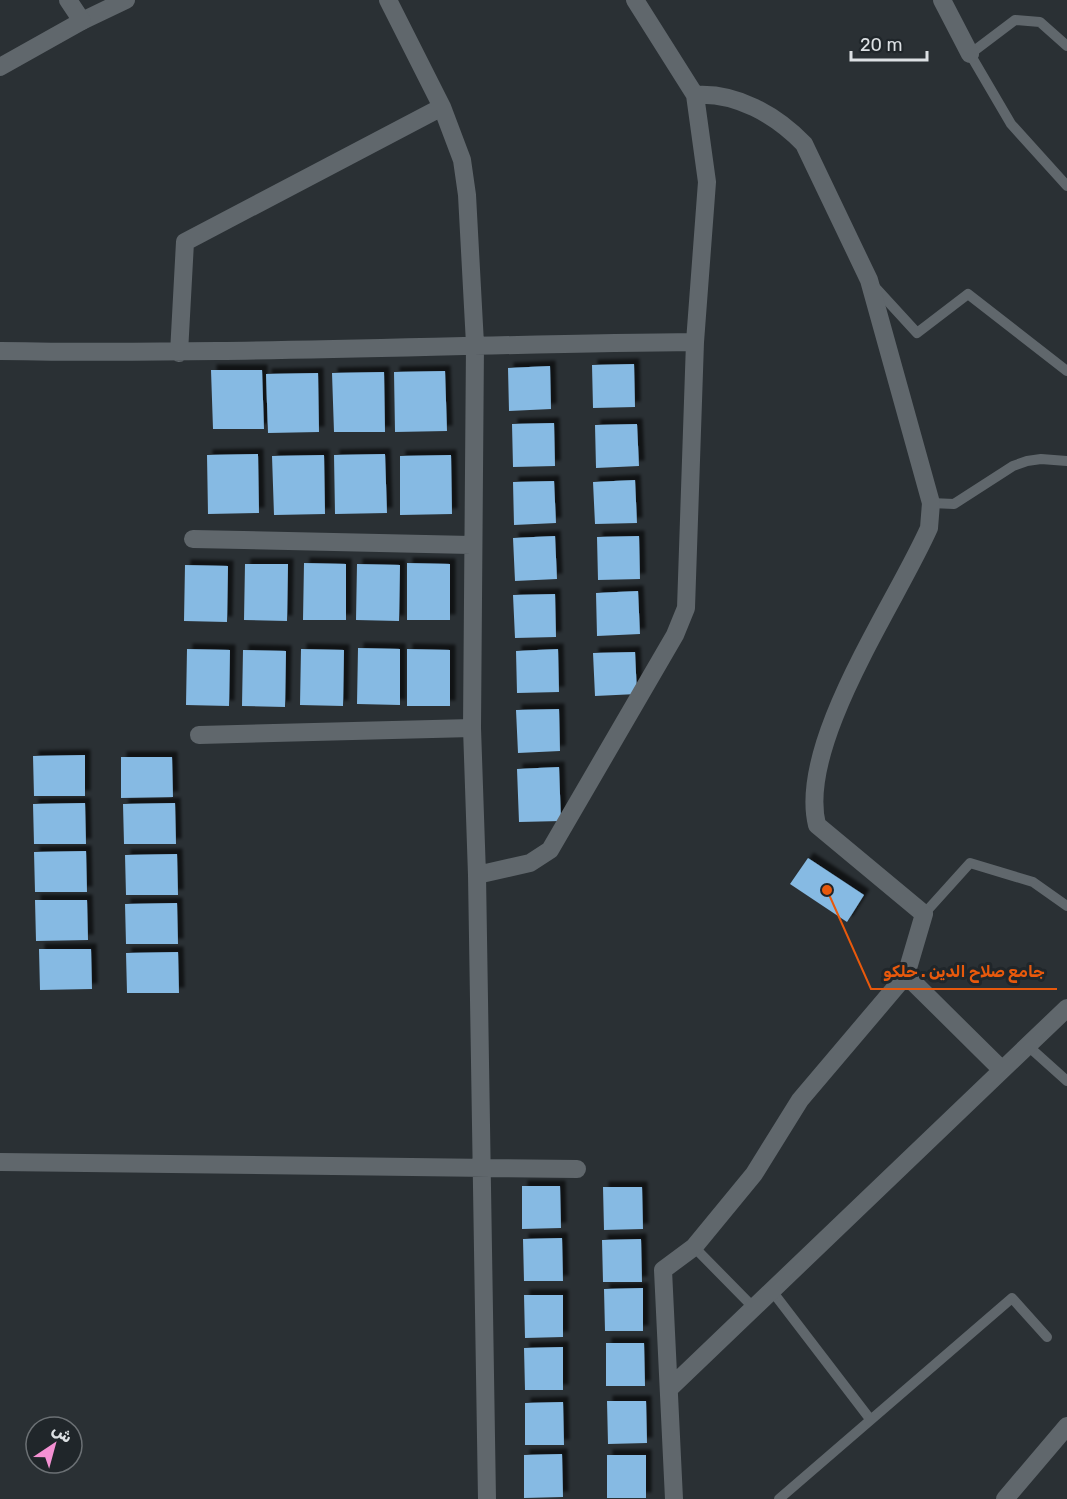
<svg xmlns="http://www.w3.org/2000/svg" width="1067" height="1499" font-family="Rubik,Cairo,sans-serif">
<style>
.building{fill:#86bae3;filter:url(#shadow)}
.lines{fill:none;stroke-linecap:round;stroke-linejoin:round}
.lane{stroke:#60676c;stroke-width:10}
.street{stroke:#60676c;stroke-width:18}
.secondary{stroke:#60676c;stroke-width:18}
.leader{fill:none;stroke:#e8590c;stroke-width:2}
.callout-dot{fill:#e8590c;stroke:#20262a;stroke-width:2}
.callout-label{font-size:16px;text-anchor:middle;font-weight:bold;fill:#e8590c;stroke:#20262a;stroke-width:6;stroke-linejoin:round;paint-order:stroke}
</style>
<defs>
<filter id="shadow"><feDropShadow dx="5.5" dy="-5.5" stdDeviation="1.5" flood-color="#0009"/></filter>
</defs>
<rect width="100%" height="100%" fill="#2a3034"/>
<path class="building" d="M634,364L635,407L593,408L592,365Z
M550,366L551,409L509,411L508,368Z
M211,370H262L264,429H213Z
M445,371L447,431L395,432L394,372Z
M384,372L385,432H334L332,373Z
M318,373L319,432L268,433L266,374Z
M554,423L555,466L513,467L512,424Z
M637,424L639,466L596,468L595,425Z
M258,454L259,513L208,514L207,455Z
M385,454L387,513L335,514L334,455Z
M324,455L325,514L274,515L272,456Z
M451,455L452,514L400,515V456Z
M635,480L637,523L595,524L593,482Z
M554,481L556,523L514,525L513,482Z
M555,536L557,579L515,581L513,538Z
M639,536L640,579L598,580L597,537Z
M304,563L346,564V620H303Z
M407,563L450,564V620H407Z
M245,564H288L287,621L244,620Z
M357,564L400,565L399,621L356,620Z
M185,565L228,566L227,622L184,621Z
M638,591L640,634L597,636L596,593Z
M555,594L556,637L515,638L513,595Z
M358,648L400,649V705L357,704Z
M187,649L230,650L229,706L186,705Z
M301,649L344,650L343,706L300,705Z
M407,649L450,650V706H407Z
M558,649L559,692L517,693L516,651Z
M243,650L286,651L285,707L242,706Z
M635,652L637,694L595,696L593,653Z
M559,709L560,751L518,753L516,710Z
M85,755V796H34L33,756Z
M121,757H172L173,797L121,798Z
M559,767L561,821L519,822L517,769Z
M85,803L86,844H34L33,804Z
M175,803L176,844H124L123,804Z
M86,851L87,892H35L34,852Z
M177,854L178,895H126L125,855Z
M808,858L864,895L847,922L790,884Z
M35,900H87L88,940L36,941Z
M177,903L178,944H126L125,904Z
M39,949H91L92,989L40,990Z
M178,952L179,993H127L126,953Z
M522,1186H560L561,1228L522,1229Z
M603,1187H642L643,1229L604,1230Z
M562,1238L563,1281H524L523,1239Z
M641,1239L642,1282H603L602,1240Z
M643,1288V1331H605L604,1289Z
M524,1295H563V1337L525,1338Z
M606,1343H644L645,1386H606Z
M563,1347V1390H525L524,1348Z
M607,1401H646L647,1443L608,1444Z
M563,1402L564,1445H525V1403Z
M562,1454L563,1497L524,1498V1455Z
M607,1455H646V1498H607Z"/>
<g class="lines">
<path class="lane" d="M1067,46L1040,22L1015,20L970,54L1011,124L1067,186
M873,285L917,333L968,294L1067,371
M931,503L954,504L1013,466L1027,461L1041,459L1067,461
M924,914L970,863L1033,882L1067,906
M1028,1046L1067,1081
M694,1247L754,1308
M772,1291L870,1419
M779,1499L1012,1298L1047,1337"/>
<path class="street" d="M388,0L442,107L462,160L467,195L475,344L472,728L477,875L487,1499
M942,0L970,54
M82,21L126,0
M695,95C736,92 776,115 804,144L869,280L931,503L929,528C896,603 797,744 817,825L924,914L906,975L1001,1069
M0,351C232,355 463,344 695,342
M179,353L185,242L442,107
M193,539L471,545
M199,735L472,728
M477,875L530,863L550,850L675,635L686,608L695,342L707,182L695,95L635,0
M0,1162L577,1169
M669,1389L1067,1008
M674,1499L663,1270L694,1247L754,1174L800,1100L906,975
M1005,1499L1067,1426"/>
<path class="secondary" d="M0,67L82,21L68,0"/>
</g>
<path class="leader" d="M827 890L871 989H1057"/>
<circle class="callout-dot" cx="827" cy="890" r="6"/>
<g class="callout-label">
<text x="964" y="977">جامع صلاح الدين . حلكو</text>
</g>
<g transform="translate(54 1445) rotate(36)"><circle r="28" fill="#20262a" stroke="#6b7074" stroke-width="1.5"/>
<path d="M0-4.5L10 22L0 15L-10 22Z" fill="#f491d3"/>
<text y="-9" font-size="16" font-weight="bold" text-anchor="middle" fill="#dce0e3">ش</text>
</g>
<path d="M851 51v9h76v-9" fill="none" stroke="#dce0e3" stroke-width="3"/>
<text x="860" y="51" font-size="18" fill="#dce0e3" stroke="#20262a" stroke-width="4.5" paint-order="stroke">20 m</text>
</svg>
